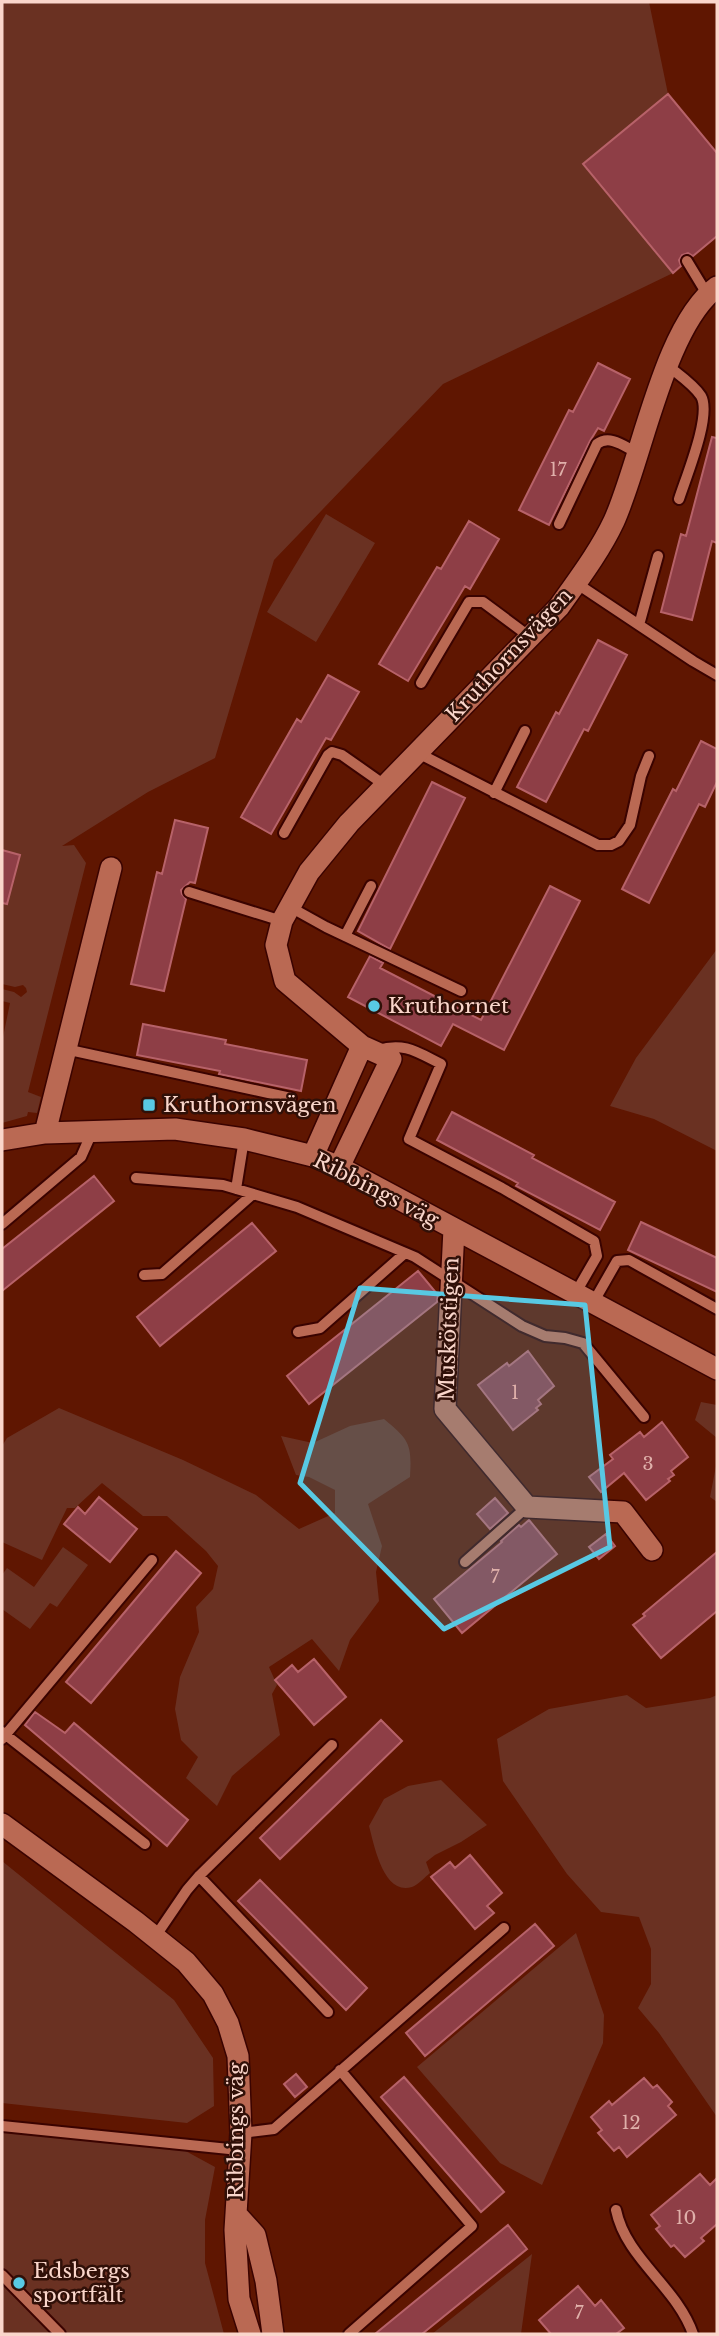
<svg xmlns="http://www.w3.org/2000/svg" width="719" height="2336" font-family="'Libre Baskerville',serif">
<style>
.green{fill:#6a3122}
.building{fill:#8e3e46;stroke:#b76269;stroke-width:2}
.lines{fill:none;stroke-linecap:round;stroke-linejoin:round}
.service-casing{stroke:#3a0300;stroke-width:14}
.minor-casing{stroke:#3a0300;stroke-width:24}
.service{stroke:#ba6953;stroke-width:10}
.minor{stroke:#ba6953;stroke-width:21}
.marked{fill:#58c9e3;fill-opacity:0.2;stroke:#58c9e3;stroke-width:5;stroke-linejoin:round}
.poi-dot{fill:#58c9e3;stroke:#301008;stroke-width:2.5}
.labels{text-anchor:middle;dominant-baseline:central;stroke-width:5;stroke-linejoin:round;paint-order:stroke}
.number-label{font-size:18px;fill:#dfb0aa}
.street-label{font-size:21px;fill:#fad6cb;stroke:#301008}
.poi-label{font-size:21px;fill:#fad6cb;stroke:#301008;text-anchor:start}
</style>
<rect width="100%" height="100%" fill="#5f1601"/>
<path class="green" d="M2,2H649L668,94L584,164L673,273L443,384L274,560L215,758L148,792L62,846L74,845L86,863L28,1092L41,1097L37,1113L28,1112L27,1116L2,1123V1042L10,1003L2,1001V989L14,992L21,997L27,992L26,988L23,985L15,987L2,984Z
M326,514L375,543L316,642L267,612Z
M717,949V1151L654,1119L610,1106L636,1058Z
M701,1402L717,1405V1502L710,1497L716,1466L717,1438L695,1420Z
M59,1408L183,1460L256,1495L299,1529L335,1513V1490L309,1477L296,1475L281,1436L313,1443L350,1426L384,1419C409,1440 412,1443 410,1477L368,1504L382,1546L376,1572L379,1601L350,1640L339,1671L312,1639L269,1667L277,1685L272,1694L280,1735L232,1776L217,1806L186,1778L198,1757L181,1740L175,1709L180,1677L199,1632L196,1607L213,1589L218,1566L206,1551L167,1516H143L102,1483L75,1508H67L42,1560L2,1542V1446L7,1438Z
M63,1547L88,1565L57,1607L50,1603L30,1629L2,1609V1575L7,1568L34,1587Z
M627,1695L646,1708L710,1698L717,1695V2117L659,2033L638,2008L651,1984V1949L639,1917L601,1912L567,1874L503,1781L497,1739L549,1709Z
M441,1780L487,1825L461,1842L435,1855L426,1862L430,1873C425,1877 418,1885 412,1887C383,1896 374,1844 369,1826L384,1799L408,1786Z
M2,1861L174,2000L213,2058L214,2106L187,2123L2,2103Z
M576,1933L604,2015L603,2043L542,2185L500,2163L417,2067Z
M2,2130L182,2149L215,2167L205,2220V2263L224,2334H2Z
M532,2254L521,2334H432Z"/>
<path class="building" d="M668,94L717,153V236L693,256L688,253L682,255L679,260L681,266L673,273L583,164Z
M598,363L630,379L604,431L598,428L590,441L549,525L519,510L569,410L573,412Z
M712,437L717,438V543L712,541L692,620L661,612L681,534L686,536Z
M469,521L499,539L470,589L465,586L408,681L379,664L437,567L441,569Z
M598,640L627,655L588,731L584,729L546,802L517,787L556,712L559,714Z
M328,675L359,692L331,740L326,738L271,834L241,817L297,719L301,722Z
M701,741L717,749V782L705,807L699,804L649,903L622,889L673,789L676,791Z
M432,782L465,798L390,949L358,931Z
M175,820L208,828L195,883L190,882L181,890L182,894L186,899L164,991L131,984L157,872L162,874Z
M2,850L20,855L7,904L2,903Z
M550,886L580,901L504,1050L453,1024L441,1046L348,997L370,956L383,963L380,968L481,1020Z
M143,1024L226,1040L225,1044L307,1060L301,1091L219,1074L220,1071L137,1055Z
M452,1112L534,1155L532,1158L615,1202L600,1230L516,1186L518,1183L437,1140Z
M94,1176L114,1201L2,1291V1249Z
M641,1222L717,1258V1292L628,1250Z
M252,1223L276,1251L160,1346L137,1317Z
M418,1271L438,1295L437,1302L309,1404L287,1376Z
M528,1351L554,1386L538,1400L541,1404L536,1408L538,1410L513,1430L478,1385L507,1363L509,1366Z
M662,1422L688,1457L671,1471L674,1475L668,1479L670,1481L646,1500L624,1473L601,1492L589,1477L613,1459L610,1455L640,1432L644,1437Z
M99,1497L137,1529L110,1562L64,1524L78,1507L85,1514Z
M495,1498L508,1513L490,1529L477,1514Z
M529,1520L557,1554L462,1633L434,1599L502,1542L501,1541L519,1525L521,1527Z
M606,1534L615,1546L599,1559L589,1547Z
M176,1551L201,1573L91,1703L66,1682Z
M717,1552V1611L661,1658L633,1625L645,1616L643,1614Z
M314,1659L346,1697L314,1725L275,1680L292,1665L298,1672Z
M35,1712L65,1733L74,1723L188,1820L167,1846L25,1725Z
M381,1720L402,1741L280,1859L260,1838Z
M470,1855L502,1893L487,1906L494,1913L475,1929L431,1877L450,1862L455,1868Z
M260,1880L367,1988L346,2010L238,1901Z
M535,1924L554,1946L425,2056L406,2033Z
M296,2074L307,2087L295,2097L284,2084Z
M404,2077L504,2192L481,2212L381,2097Z
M644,2078L653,2088L657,2085L672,2102L668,2106L676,2115L627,2157L619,2147L614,2151L598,2133L602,2130L591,2117L609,2101L612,2105Z
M700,2174L710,2185L717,2178V2224L701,2238L704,2241L685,2257L674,2245L671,2247L656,2229L660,2226L651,2215Z
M508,2225L527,2249L422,2334H375Z
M578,2286L595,2306L601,2300L624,2328L616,2334H551L539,2320Z"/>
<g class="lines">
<defs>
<path id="service" d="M687,261L707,294
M668,366C679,375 693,384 701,396C712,415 686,477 679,499
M559,524L597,444C610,434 625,447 638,453
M576,583L693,661L717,675
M639,625L658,556
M421,683L469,602H483L530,637
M418,753L598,845H611L619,841L630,825L641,776L649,756
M494,793L525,731
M284,833L328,755L332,752L342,755L386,786
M189,892L282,921
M290,907L326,927L461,991
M345,936L371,886
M65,1049L291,1098
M378,1050C404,1042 417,1052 441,1064L409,1139L502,1188L594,1241L597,1256L575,1294
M136,1178L223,1185L297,1207L415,1257L522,1326L545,1336L565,1338L583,1343L644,1417
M236,1189L244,1139
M2,1224L81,1157L93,1130
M144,1275L162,1274L253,1194
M593,1303L617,1261L629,1260L717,1309
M298,1332L320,1328L405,1253
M465,1562L527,1507
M2,1732L145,1844
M2,1739L152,1560
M199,1876L328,2012
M155,1937L187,1890L199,1876L332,1745
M340,2070L472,2226L349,2334
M2,2126L239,2150
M241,2133L274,2129L504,1928
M616,2210C626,2259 677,2287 693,2334
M2,2275L60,2334"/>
<path id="minor" d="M45,1133L111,868
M2,1140L45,1133L175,1129L244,1139L313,1156L339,1167L717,1369
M313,1156L362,1046
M339,1167L391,1059L362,1046L285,981L276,945L282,921L309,872L349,823L559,607C578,580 600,551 614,521C642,459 664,326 717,287
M454,1229L445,1409L527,1507L623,1512L652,1550
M2,1824L136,1922L186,1962L213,1994L228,2023L238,2056L241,2133L235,2230L239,2299L250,2334
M236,2214L255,2235L266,2281L273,2334"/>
</defs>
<use href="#service" class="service-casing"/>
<use href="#minor" class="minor-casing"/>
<use href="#service" class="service"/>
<use href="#minor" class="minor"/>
</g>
<path class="marked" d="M360,1288L585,1305L610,1547L444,1629L300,1483Z"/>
<g class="poi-dot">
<circle cx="374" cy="1006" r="7"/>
<rect x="142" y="1098" width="14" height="14" rx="3.5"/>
<circle cx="19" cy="2283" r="7"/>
</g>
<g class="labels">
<g class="number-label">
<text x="558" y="470">17</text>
<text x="515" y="1393">1</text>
<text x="648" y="1464">3</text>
<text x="495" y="1577">7</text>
<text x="631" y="2123">12</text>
<text x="686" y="2218">10</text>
<text x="579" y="2313">7</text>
</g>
<g class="street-label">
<text transform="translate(509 655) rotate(-47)">Kruthornsvägen</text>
<text transform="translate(376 1190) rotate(27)">Ribbings väg</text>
<text transform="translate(449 1329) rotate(-88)">Muskötstigen</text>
<text transform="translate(236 2131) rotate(-90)">Ribbings väg</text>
</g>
<g class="poi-label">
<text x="388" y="1006">Kruthornet</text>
<text x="163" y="1105">Kruthornsvägen</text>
<text x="33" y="2271">Edsbergs<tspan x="33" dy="24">sportfält</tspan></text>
</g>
</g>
<rect width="719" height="2336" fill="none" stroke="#fad6cb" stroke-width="7"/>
</svg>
